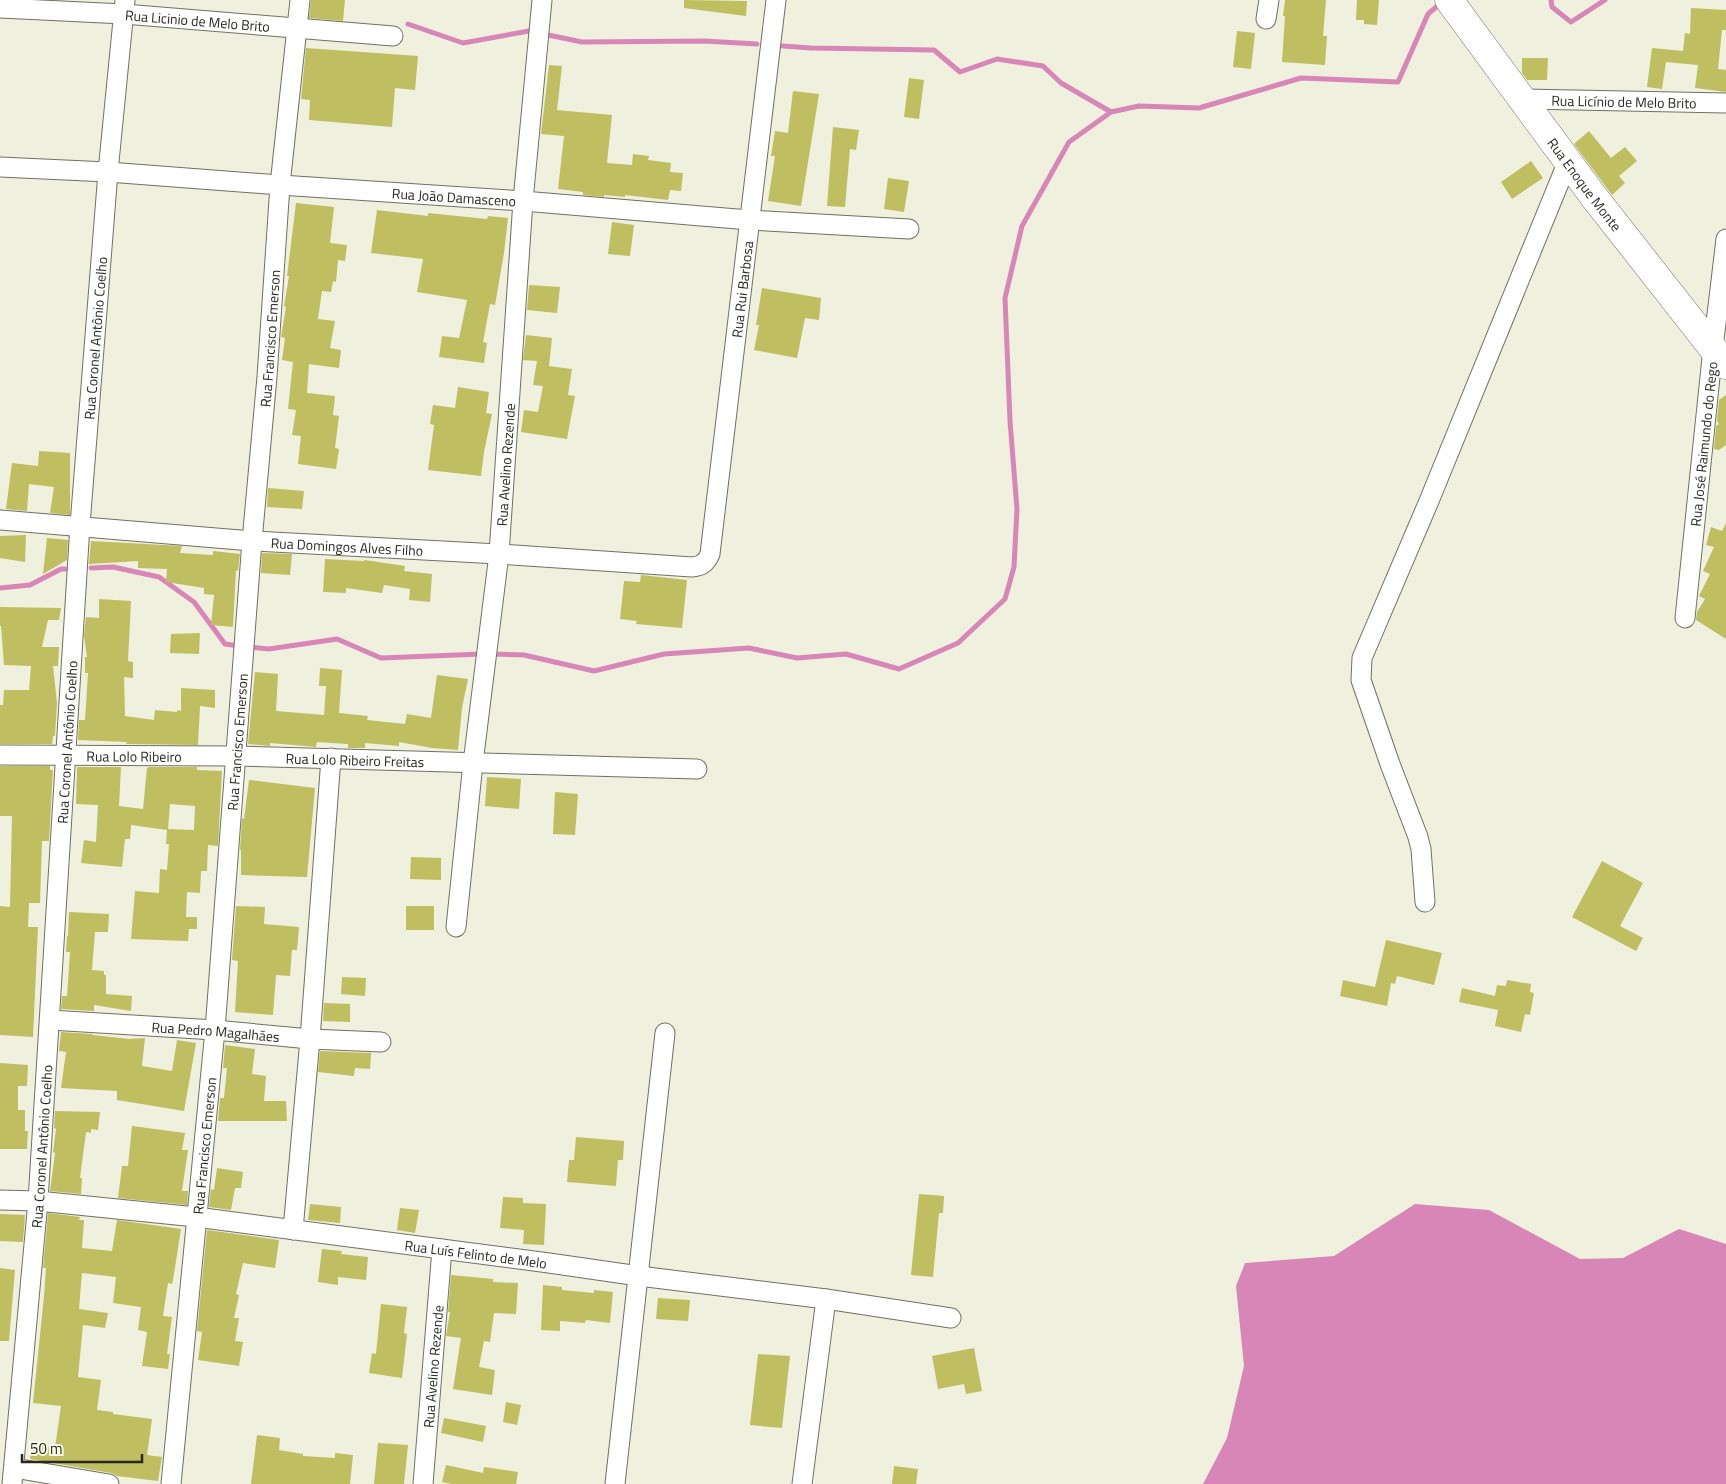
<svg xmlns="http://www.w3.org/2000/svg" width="1726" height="1484" font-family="'Titillium Web',sans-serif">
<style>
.water{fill:#d886b7}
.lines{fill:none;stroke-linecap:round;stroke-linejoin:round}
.stream{stroke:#d886b7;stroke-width:5}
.building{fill:#bfbe60;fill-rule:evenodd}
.street-casing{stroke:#707061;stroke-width:21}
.secondary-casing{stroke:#707061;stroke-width:29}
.street{stroke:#fff;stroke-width:19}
.secondary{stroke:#fff;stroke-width:28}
.labels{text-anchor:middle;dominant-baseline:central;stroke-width:4;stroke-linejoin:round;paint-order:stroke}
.street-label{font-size:14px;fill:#282821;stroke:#fdfdec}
</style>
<rect width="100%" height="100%" fill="#f0f0df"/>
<path class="water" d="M1415,1204L1489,1210L1580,1259L1623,1258L1679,1229L1726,1244V1484H1203L1227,1438L1244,1366L1236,1286L1245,1263L1334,1256Z"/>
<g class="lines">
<path class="stream" d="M1551,0L1552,7L1571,22L1605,0
M408,24L463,43L529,31L582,42L704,41L757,44
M783,46L811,48L934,50L960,72L997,59L1043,66L1061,83L1111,112L1139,106L1199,108L1301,78L1398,82L1428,14L1442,2
M91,568L113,567L159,577L194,602L225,644L240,646
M0,588L30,585L61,569H65
M248,647L269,649L337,639L381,658L482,654
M491,654L524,655L594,671L664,654L749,648L797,658L846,654L899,669L958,643L1005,599L1014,567L1017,509L1010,421L1005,298L1022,226L1069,142L1111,112"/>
</g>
<path class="building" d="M311,0H345L343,21L309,18Z
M684,0L747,1L746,16L684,8Z
M1285,0H1326L1323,36H1327L1325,65L1282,62L1285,16H1283Z
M1357,0H1379L1377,25L1364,24V20H1356Z
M1691,8L1726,10V30H1722L1718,69L1726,70V92L1695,88L1698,65L1666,62L1662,89L1647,87L1652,48L1683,51L1685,33L1690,34Z
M1237,31L1255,33L1251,69L1233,67Z
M306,48L418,56L415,90L395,88L392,127L309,120L310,100L301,99Z
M1522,58H1548L1547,80H1527L1522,73Z
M549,65L562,66L557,110L612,115L607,163L632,165L633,154L649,156L648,160L671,163L670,172L683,173L681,191L670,190L668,200L625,195V197L604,195V197L583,195V192L558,189L564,136L541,134Z
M909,78L924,80L919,119L904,117Z
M793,91L819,94L801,206L768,201L775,156H771L775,131L788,133Z
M833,127L859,130L856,150L850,149L845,207L827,206Z
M1589,131L1611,158L1625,147L1637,161L1619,176L1625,183L1612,195L1574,144Z
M1531,161L1543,178L1512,199L1501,182Z
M888,178L909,181L904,212L884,209Z
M296,203L334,207L330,243L347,245L345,261L338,260L336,282L333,281L331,292L322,291L318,319L335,321L330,348L341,350L339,368L309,364L307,393L335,396L333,415L339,416L335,448L339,449L336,469L298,464L301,436L292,435L296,410L288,409L293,362L282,360L285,338L281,337L286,307L284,306L289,276H287Z
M377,210L428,216V213L487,219L488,216L508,218L504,253L495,305L490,304L483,342L487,343L484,363L439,357L442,336L459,338L467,300L417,292L423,259L371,253Z
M612,222L634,225L630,256L608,254Z
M529,285L560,287L557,313L527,310Z
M762,288L821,298L819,320L805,318L797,358L754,350L759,325H756Z
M526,335L552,338L549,366L572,369L568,395L575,396L567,439L521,432L524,410L538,412L543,386L533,385L537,361L523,360Z
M458,387L489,392L486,413L492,414L484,452L481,476L428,470L434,425L430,424L433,405L455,408Z
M1726,395V445L1719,450L1714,449L1716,426L1719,424L1717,421L1719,400Z
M39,451L70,453V515L50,513L54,487L29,484L27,511L6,509L12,463L38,466Z
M268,488L304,491L302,509L267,507Z
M1726,523V639L1696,620L1697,612L1705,599L1699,596L1710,574L1703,571L1714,547L1706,545L1711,527L1722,531Z
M26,535L25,562L0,558V536Z
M47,538L68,540L67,560L43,574Z
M91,541L182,546L180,553L213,555V551L240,554L238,571L236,570L233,627L211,625L214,595L204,594V588L166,582L167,569L138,568V561L89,564Z
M262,553L292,554L290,575L261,573Z
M325,559L364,561L365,560L405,566L404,571L432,574L430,602L409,600L410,589L384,585L382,593L346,588V593L323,592Z
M641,575L687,580L682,628L636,624L637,621L620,619L624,581L640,582Z
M99,599L131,601L128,661L133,662V678L124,677L125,716L154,720L155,710L177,712V710L181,711V688L215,690V708L200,706L198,745L126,744L127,742L78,740L79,720H85L88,673H85V657H87L84,635L86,617L99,618Z
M0,607L61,608L59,620H48L42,647H59L58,666H53L57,703L55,736H53L52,744H0V705H3L4,690H29L31,666L4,665L1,626H0Z
M200,633L199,654L170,653L171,634Z
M320,668L342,670L339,713L368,716L367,720L405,724L407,714L431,718L437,675L468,679L462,708L458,750L432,748L399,742V746L365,743V748H348V744L317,742L316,747L270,743V746L248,744L255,672L278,674L276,711L324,715L326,686H319Z
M0,766H50V770H53L49,841H42L40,903H29L28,927H38L33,1037L0,1035V906L10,907L12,816H0Z
M77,767H121L119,806L143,809L147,768H149L147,767H197V770L222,771L218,846L208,845L207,871H201L200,893L187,892L186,917H197V929H189L188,941L131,939L135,891L159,893L160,869L167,870L169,844H166L167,830L131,825L130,839H125L122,867L81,863L84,840L96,842L98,805L76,804ZM170,804L195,806L194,830L168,829Z
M487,777L521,779L519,809L485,806Z
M249,780L315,788L307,877L241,875V850H240L242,818L244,819Z
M555,792L578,794L575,835L553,834Z
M411,857L441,858V880L410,879Z
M1602,861L1643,883L1620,926L1643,938L1636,951L1572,917Z
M236,906L265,907L264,924L299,927L297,950H292L290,976L276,975L273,1015L235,1012L238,961L232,960Z
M406,906H434V930H406Z
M69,912L109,914L108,932H95L92,970L104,971V975H106V994L132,996L131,1011L94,1005V1011L61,1009L62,996H67L70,952H66L67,936H68Z
M1386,940L1442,953L1434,985L1397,976L1395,984L1391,983L1387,1006L1340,996L1343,980L1375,987Z
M342,977L366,978L365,996L341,994Z
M1507,980L1531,984L1530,992L1534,993L1530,1015L1525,1014L1521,1032L1495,1026L1498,1010L1459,1002L1462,988L1495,996L1497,985L1506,986Z
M324,1003L350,1004V1022L323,1021Z
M61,1032L92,1034L93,1035L129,1039L145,1038L142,1066L172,1071L177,1040L196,1043L184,1111L117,1100V1091L61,1088L66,1052L59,1051Z
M225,1045L255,1049L252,1074L266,1076L264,1101H286L287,1121H218L220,1098H224L227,1068H223Z
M320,1051L371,1053L370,1069L355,1068L354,1076L318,1072Z
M0,1063L28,1065L27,1086H18V1110H25V1131H28L27,1149H0Z
M55,1111L100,1112L98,1130L91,1129V1133L86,1132L80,1178H82L81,1194L50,1191L55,1153L53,1152L56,1129L54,1128Z
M132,1126L185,1133L182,1150H188L182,1191H188L187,1205L118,1198L122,1166H128Z
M576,1137L624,1141L623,1160H618L616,1186L567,1182L569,1160H574Z
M217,1168L243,1172L241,1188H235L231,1210L209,1207L211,1189L214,1190Z
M919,1194L944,1196L943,1213H939L933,1277L911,1275Z
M503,1197L523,1198V1203L546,1204L544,1245L523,1244L524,1230L500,1228Z
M310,1204L341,1207L340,1223L308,1220Z
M400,1208L419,1210L415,1233L397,1230Z
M48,1213L80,1217L79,1220H84L82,1248L112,1251L117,1220L181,1229L174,1274L172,1284L168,1283L163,1316L172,1317L167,1354H170L168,1369L142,1366L147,1332L138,1330L141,1307L113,1303L116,1277L82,1273L79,1309L108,1313L105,1328L83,1325L78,1377L101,1380L97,1410L113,1412V1414L152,1419L147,1455L162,1457L158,1481L117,1476L111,1473L30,1459L32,1444L55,1448L61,1406L33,1403L44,1296L46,1268H43Z
M0,1214L25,1215L23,1242L0,1241Z
M207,1230L279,1240L275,1268L243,1263L236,1294L239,1295L234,1318H239L235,1341L243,1342L239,1366L198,1360L202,1332L197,1331Z
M322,1249L342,1251L341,1254L368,1257L366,1280L338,1277V1285L318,1282Z
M0,1268L15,1270L9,1341H0Z
M451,1275L493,1279V1282L518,1283L516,1314L494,1313L490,1342L484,1341L479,1367L495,1370L492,1395L453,1389L461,1338L446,1336L450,1312H448Z
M543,1285L562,1287V1290L594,1293V1290L613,1292L610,1323L586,1320L585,1323L560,1321V1331L541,1330Z
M658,1298L690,1300L688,1321L656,1319Z
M381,1304L407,1307L404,1333L407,1334L402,1378L369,1373L372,1353L376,1354Z
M974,1348L982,1391L966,1394L964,1384L938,1389L932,1356Z
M758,1354L790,1356L782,1428L750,1425Z
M506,1402L521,1405L517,1425L503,1422Z
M444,1418L486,1426L483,1442L441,1433Z
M257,1435L280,1438L279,1450L303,1454V1456L335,1458V1453L353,1455L350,1484H251Z
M378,1443L408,1445L404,1484H374Z
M446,1465L483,1473L484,1467L518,1472L516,1484H452L442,1482Z
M894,1466L918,1469L916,1484H892Z"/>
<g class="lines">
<defs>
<g id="street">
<path id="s1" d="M0,8L124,14L393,36"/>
<path d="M1266,19L1269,0"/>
<path id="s2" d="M1522,99L1726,103"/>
<path id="s3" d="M0,167L108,172L280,185L523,201L749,220L909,229"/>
<path id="s4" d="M0,520L252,541L499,554L692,567C702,566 706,563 710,554L776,0"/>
<path id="s5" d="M1685,618L1713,348L1726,239"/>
<path id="s6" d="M0,755L236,756L697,769"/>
<path d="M1425,902L1421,849L1418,837L1390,764L1361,680L1362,658L1429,501L1568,161"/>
<path id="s7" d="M456,927L473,763L499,554L523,201L542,0"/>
<path id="s8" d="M50,1020L215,1030L310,1039L381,1042"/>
<path id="s9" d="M0,1200L38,1201L196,1217L549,1263L639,1276L826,1299L951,1318"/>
<path d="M293,1230L310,1039L331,758"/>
<path d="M14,1468L109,1484"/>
<path id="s10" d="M12,1484L38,1201L80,525L108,172L125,0"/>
<path id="s11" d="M171,1484L215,1030L252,541L267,377L280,185L300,0"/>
<path id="s12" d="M423,1484L442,1249"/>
<path d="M615,1484L665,1033"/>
<path d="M802,1484L826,1299"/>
</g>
<g id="secondary">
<path id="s13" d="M1449,0L1594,197L1726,365"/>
</g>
</defs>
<use href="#street" class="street-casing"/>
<use href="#secondary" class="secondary-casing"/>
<use href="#street" class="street"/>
<use href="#secondary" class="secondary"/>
</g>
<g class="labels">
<g class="street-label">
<text stroke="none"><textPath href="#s1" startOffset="198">Rua Licinio de Melo Brito</textPath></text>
<text stroke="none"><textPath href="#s2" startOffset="102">Rua Licínio de Melo Brito</textPath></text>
<text stroke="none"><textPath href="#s13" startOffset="229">Rua Enoque Monte</textPath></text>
<text stroke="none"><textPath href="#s3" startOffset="455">Rua João Damasceno</textPath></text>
<text stroke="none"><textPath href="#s4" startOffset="984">Rua Rui Barbosa</textPath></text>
<text stroke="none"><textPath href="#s10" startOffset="1149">Rua Coronel Antônio Coelho</textPath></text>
<text stroke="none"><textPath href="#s11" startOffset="1150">Rua Francisco Emerson</textPath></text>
<text stroke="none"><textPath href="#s5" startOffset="175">Rua José Raimundo do Rego</textPath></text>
<text stroke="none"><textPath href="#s7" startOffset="465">Rua Avelino Rezende</textPath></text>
<text stroke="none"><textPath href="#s4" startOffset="348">Rua Domingos Alves Filho</textPath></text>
<text stroke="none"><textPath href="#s10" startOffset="744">Rua Coronel Antônio Coelho</textPath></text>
<text stroke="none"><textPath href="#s11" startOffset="745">Rua Francisco Emerson</textPath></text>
<text stroke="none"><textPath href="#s6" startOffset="134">Rua Lolo Ribeiro</textPath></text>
<text stroke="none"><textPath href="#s6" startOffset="355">Rua Lolo Ribeiro Freitas</textPath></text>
<text stroke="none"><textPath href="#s8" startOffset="166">Rua Pedro Magalhães</textPath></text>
<text stroke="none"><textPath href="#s10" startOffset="339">Rua Coronel Antônio Coelho</textPath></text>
<text stroke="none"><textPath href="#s11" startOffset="340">Rua Francisco Emerson</textPath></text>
<text stroke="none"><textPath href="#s9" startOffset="479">Rua Luís Felinto de Melo</textPath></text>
<text stroke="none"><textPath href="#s12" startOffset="118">Rua Avelino Rezende</textPath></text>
</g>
</g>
<path d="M22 1454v8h120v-8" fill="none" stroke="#282821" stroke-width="2.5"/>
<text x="30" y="1454" font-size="15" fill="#282821" stroke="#fdfdec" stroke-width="4" paint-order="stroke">50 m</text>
</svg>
